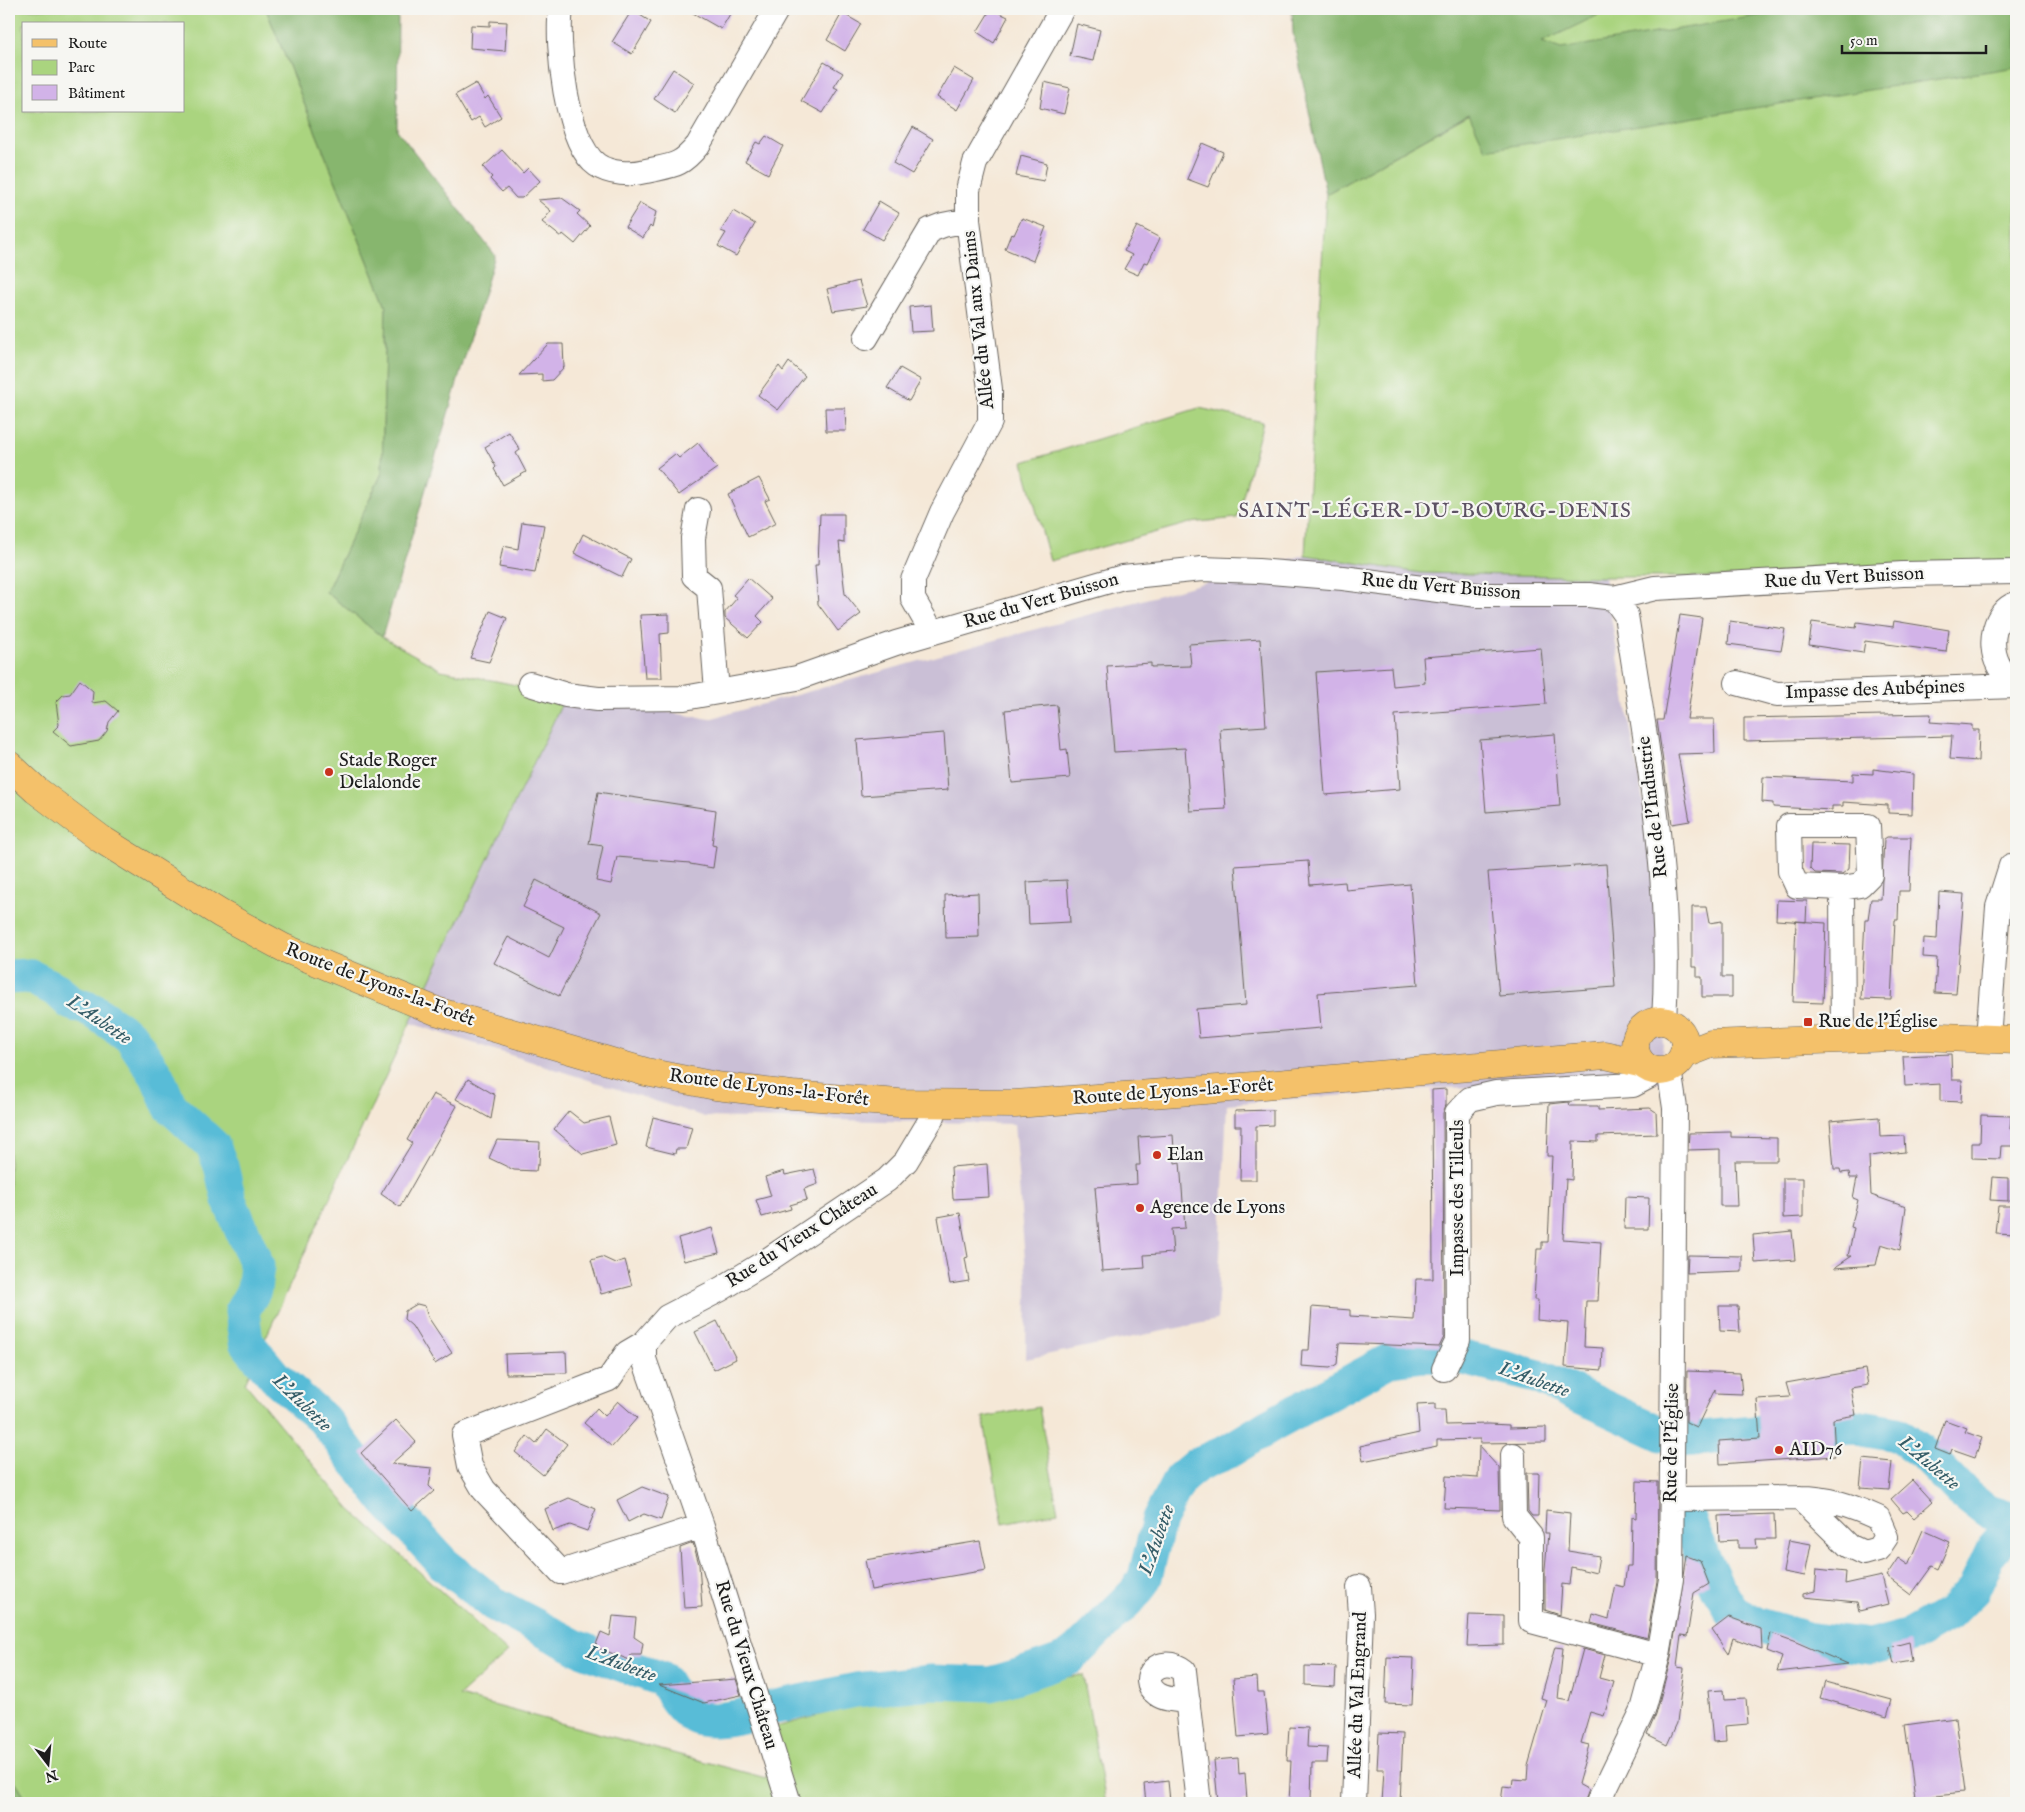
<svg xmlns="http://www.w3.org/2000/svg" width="2025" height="1812" font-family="'IM FELL English',serif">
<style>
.industrial{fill:#cabfd6}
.green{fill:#aad47f;stroke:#63784e;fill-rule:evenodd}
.forest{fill:#87b66e;stroke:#526945}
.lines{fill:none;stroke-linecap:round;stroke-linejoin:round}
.river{stroke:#58bcd7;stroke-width:35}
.building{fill:#d2b3e8}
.minor-casing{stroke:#68635d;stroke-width:26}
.major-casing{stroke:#68635d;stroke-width:29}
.minor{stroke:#fff;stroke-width:24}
.major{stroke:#f4c16a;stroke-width:28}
.poi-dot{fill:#c8321e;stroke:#f6f6f2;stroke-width:2}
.labels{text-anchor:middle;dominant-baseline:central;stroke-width:4.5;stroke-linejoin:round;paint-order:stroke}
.street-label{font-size:19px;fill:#1c1c1c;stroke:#f6f6f2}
.poi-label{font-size:19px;fill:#1c1c1c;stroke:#f6f6f2;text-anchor:start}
.water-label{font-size:20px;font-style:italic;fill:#345c67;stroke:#f6f6f2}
.quarter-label{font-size:21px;letter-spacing:1px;fill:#5c5163;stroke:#f6f6f2}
</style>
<rect width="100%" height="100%" fill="#f6f6f2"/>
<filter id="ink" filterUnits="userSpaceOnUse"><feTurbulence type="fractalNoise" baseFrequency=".02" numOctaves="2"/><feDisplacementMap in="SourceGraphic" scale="10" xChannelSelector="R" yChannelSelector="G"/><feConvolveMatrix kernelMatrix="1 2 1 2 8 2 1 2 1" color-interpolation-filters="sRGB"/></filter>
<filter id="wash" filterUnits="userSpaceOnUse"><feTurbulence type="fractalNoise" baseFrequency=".0096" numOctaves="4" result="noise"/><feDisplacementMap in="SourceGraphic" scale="20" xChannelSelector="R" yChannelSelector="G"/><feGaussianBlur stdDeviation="1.12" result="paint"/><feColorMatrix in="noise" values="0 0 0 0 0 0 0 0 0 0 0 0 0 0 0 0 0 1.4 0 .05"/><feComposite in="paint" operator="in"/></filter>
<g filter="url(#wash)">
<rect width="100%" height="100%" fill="#f5e8d7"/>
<path class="industrial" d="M1305,555L1420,573L1604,577L1654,864L1663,1043L1660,1083L1438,1088L1227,1104L1217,1320L1026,1359L1027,1284L1014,1124L705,1117L410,1023L566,695L709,719Z"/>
<path class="green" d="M9,9H266L386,306L382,473L326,592L382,637L441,670L566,695L410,1023L245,1383L350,1509L508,1652L459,1696L766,1778L776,1727L868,1702L1083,1675L1106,1803H29L9,1771ZM24,24H184V111H24Z
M1458,9H2016V577H1604L1420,573L1305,555L1326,194L1470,114Z
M1199,408L1263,422L1237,518L1190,523L1050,561L1023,462Z
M1039,1407L1058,1512L1003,1523L983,1417Z"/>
<path class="forest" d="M266,9H398L397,130L495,255L382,637L326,592L382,473L386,306Z
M1292,9H1611L1542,42L1561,49L1797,9H2016V67L1486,150L1469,114L1326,194L1293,33Z
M9,1771L29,1803H9Z"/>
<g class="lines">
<path class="river" d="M9,977L29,976L57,990L71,1003L92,1010L131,1037L157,1076L170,1106L213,1146L221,1166L229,1200L257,1266L254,1290L242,1311L246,1342L275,1377L325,1421L386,1501L444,1564L494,1604L578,1648L664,1680C688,1723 699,1725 747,1715
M1460,1357L1539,1377L1662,1434
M1682,1440L1787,1430L1856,1427L1897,1434L1927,1456L1961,1491L1988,1512L2016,1521
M1685,1509L1692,1532L1716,1585L1733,1611L1756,1624L1807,1639L1869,1647L1911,1636L1949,1614L1973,1590L1990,1553L2016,1523
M771,1708L856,1690L931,1682L991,1684L1018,1676L1070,1658L1138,1590L1145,1577L1159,1520L1180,1479L1198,1464L1227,1452L1271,1425L1392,1359L1423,1355L1448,1356"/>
</g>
<g id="blocks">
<path class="building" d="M686,9H733L721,29Z
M991,9L1008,17L994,43L977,32Z
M632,10L651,22L632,54L612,42Z
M842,13L861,24L845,51L827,40Z
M490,21L507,22L505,51L470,48L471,25L490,26Z
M1077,24L1100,30L1093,61L1070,56Z
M824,62L843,73L834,87L838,89L823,113L801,101Z
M954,68L974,80L957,110L937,97Z
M673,69L694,83L675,113L654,99Z
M1044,82L1070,88L1064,114L1040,108Z
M476,83L485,99L488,96L501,117L485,127L479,117L471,122L455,95Z
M913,127L933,139L912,174L893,163Z
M766,136L783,146L768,174L745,161L756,142L760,144Z
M1202,143L1223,152L1208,187L1187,179Z
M502,150L523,173L528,168L540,181L522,198H516L507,188L502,192L490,179L492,177L483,167Z
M1021,156L1047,163L1044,181L1016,176Z
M562,198L580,211L577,214L590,226L575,244L563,234L561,237L542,222L551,211L538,200Z
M879,201L899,213L882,240L863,229Z
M640,203L656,212L652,228L650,226L643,238L625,227Z
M733,211L755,224L736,256L718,246L726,233L721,231Z
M1022,218L1046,227L1033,261L1005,249L1011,234L1014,235Z
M1137,226L1160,238L1148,263L1144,262L1138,275L1124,269L1132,255L1124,251Z
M859,281L867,306L833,311L827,289Z
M931,305L933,331L911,332L909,307Z
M548,344H563L564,367L552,380L542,381V374L519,375Z
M789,362L805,376L778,410L758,395L779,366L783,371Z
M900,368L921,380L909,401L887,388Z
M825,408H845L846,431H826Z
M509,432L520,450L516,453L526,472L503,485L494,469L496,467L485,447Z
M698,443L717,468L679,495L657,468L675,454L679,458Z
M759,478L770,499L765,501L776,523L748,537L728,494Z
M820,514H844V543L839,542L845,594L861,614L838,631L818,604L815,565H818Z
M522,522L544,525L535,573L499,567L503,546L518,549Z
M583,534L631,559L622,577L574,553Z
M748,578L772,599L757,616L763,622L748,638L725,618V612L737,598L733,595Z
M490,611L507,618L489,662L470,658Z
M669,614V633L660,634L662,678H645L640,615Z
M1680,615L1702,618L1687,719H1714L1715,753L1678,754L1690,821L1672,824L1657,720H1663Z
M1730,621L1785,629L1781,651L1728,644Z
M1894,621L1949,630L1946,652L1865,641L1863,653L1809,645L1812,622L1856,628L1857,622L1893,627Z
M1260,639L1266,726L1220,729L1226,809L1190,811L1185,748L1114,752L1107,666L1151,663V667L1191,666L1189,644Z
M1541,648L1546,704L1395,715L1400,789L1325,795L1316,672L1391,667L1393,686L1425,683L1423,657Z
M80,680L93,691L92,703L106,701L118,711L109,722L107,731L99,741L71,746L53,731L59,725L56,702L63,695L70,694Z
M1057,705L1061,750L1067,749L1070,778L1012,783L1005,710Z
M1931,714L1930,722L1972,725V730H1979L1978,761L1950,759L1952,736L1744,741V718Z
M944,733L948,790L861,796L857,740Z
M1555,734L1560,806L1486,812L1480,740Z
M1873,769L1913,774L1912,814L1888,813V805L1843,802V806H1832V810L1773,807V803L1762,802L1763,777L1853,781V773L1873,774Z
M598,792L716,810L712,845L716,846L713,868L690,864V863L617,857L611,884L596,881L603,846L589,844Z
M1887,837H1911L1909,891H1899L1898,920H1895L1891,1000L1861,999L1865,919H1868L1871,899H1881L1884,839Z
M1811,844L1850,845L1849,869L1842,874L1815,873L1810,868Z
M1308,861L1310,885L1345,882L1346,890L1410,884L1418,985L1318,993L1321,1028L1199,1038L1196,1009L1246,1005L1235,866Z
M1606,864L1615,987L1499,996L1488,872Z
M536,880L601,913L559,996L494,963L508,937L549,958L564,927L523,907Z
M1067,880L1070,922L1029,924L1027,882Z
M1939,892L1964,894L1956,994L1935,993L1937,958L1923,957L1924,938L1937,939Z
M978,893L979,937L946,938L945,895Z
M1777,900L1807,901L1806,922L1776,920Z
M1692,907H1706L1709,923L1722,921V977H1732V997H1702V977H1697V967H1692Z
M1796,921L1826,923L1823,1003L1793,1002Z
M1951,1054L1952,1080H1962L1961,1102L1940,1101V1084L1905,1086L1903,1056Z
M468,1079L495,1095L491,1119L456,1099Z
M1446,1089V1105L1443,1113L1444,1337L1439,1347L1339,1343L1337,1364L1330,1368L1301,1366L1302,1350H1309L1312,1307L1350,1310V1316L1414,1320L1416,1279H1433L1432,1090Z
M433,1094L457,1106L400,1207L381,1194L412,1143L407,1140Z
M1569,1102L1570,1106H1598V1110L1650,1108L1656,1112L1657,1134L1598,1136V1142L1573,1141L1572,1180L1566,1179L1563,1239L1601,1242L1598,1301H1586L1584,1347L1603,1348L1602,1370L1565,1367L1568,1323L1537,1320L1538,1300H1534L1537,1249H1542V1242H1548L1552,1156H1547L1549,1104Z
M1273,1110V1125L1256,1126V1180H1240L1241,1126H1235V1111Z
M569,1111L584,1123L609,1117L616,1145L583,1154L554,1129Z
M1981,1115L2011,1116L2010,1129L2016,1132V1146H2001L2000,1159L1972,1158V1143H1980Z
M653,1117L692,1127L686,1149H676L675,1154L646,1147Z
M1879,1117L1880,1137L1904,1136L1905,1152L1869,1156L1871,1195L1906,1207L1900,1250L1881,1244L1876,1265L1834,1268L1852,1256H1848L1854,1228L1851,1227L1858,1200L1853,1198L1857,1178H1850L1849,1172L1841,1173L1840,1169H1834L1830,1121Z
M1731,1132V1137L1777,1138V1161H1735L1737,1206H1720V1149L1688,1150L1689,1133Z
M1173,1135L1175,1163L1180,1162L1185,1228L1171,1229L1173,1253L1144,1255L1145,1268L1102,1271L1095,1187L1137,1184L1136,1165H1140L1138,1137Z
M497,1140L540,1142L539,1165H537L536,1171L514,1170L489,1158Z
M987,1164L989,1197L953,1199L951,1167Z
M814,1169L818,1184L804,1189L807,1200L790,1205L791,1209L762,1217L756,1200L771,1196L765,1177L784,1171L785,1175Z
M1992,1177L2008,1178V1201L1990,1200Z
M1783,1178H1803V1217L1783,1218Z
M1625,1197L1649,1198L1648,1229H1624Z
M1998,1206H2016V1234L1995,1233Z
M960,1213L968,1257L965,1258L969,1281L950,1284L938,1217Z
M712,1228L719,1253L684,1261L678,1238Z
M1792,1231L1795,1260L1755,1263L1753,1235Z
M1688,1255L1742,1256V1271L1687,1273Z
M602,1257L615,1263L625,1260L632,1286L601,1294L591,1260Z
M417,1304L425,1306L428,1317L452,1353L435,1364L412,1326L404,1319L405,1311Z
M1719,1306H1738L1740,1332L1720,1331Z
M717,1321L736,1359L714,1370L695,1332Z
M566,1352L567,1373L506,1374L505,1354Z
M1865,1369L1868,1385L1851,1388L1856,1415L1833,1419L1835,1456L1720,1464L1719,1441L1760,1438L1757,1399L1790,1397L1786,1383Z
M1687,1371L1740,1373L1742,1394L1715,1393V1389L1697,1427L1686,1422Z
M618,1401L637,1418L612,1447L584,1423L597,1408L605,1416Z
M1435,1404V1410H1445L1446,1425L1489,1424L1509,1425V1428L1546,1427V1442L1480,1443V1439L1437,1440V1446L1363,1461L1360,1446L1419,1433L1417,1405Z
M396,1420L416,1442L391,1464L432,1468L429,1486L434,1491L412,1511L361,1453Z
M1945,1420L1967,1428L1965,1432L1982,1438L1975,1457L1952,1449L1950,1455L1935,1449Z
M547,1429L567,1444L543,1475L515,1452L527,1436L536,1444Z
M1479,1446L1499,1468L1500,1510L1444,1508L1446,1476L1478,1478Z
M1863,1459L1892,1462L1889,1490L1860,1488Z
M1527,1473H1539L1538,1516H1532L1528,1511Z
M1912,1480L1932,1502L1914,1518L1907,1511L1903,1513L1891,1499Z
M1637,1481L1658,1482L1657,1581L1647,1638L1591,1623L1593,1614L1609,1619L1616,1585L1624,1587L1627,1566H1631L1632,1517L1636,1518Z
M642,1487L669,1497L661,1520L644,1514L628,1522L617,1500Z
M569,1498L596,1509L587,1531L570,1525L553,1531L545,1509Z
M1546,1510L1570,1513L1568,1551L1599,1556L1596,1573L1571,1567L1569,1585L1562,1584L1560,1615L1545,1610V1569L1548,1533H1545Z
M1774,1514L1775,1539H1756L1757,1548H1738V1540L1719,1541L1718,1516Z
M1923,1530L1950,1542L1938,1569L1932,1566L1911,1595L1886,1576L1898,1558L1908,1565Z
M1789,1540L1811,1544L1805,1576L1783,1572Z
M980,1541L986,1570L871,1590L865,1560Z
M693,1543L699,1564L702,1607L684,1608L680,1548Z
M1687,1556L1700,1561L1709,1584L1694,1593L1687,1637L1681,1636L1677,1667L1684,1668L1677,1723L1667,1745L1647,1735L1656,1714L1671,1658Z
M1817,1569L1846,1572L1845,1584L1881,1576L1888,1604L1859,1611L1857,1602L1803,1597V1594L1815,1591Z
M1469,1615L1504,1616V1645L1467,1646Z
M613,1616L636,1618L634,1637L643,1643L641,1655H631L630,1660L595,1647L601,1632L610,1636Z
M1729,1617L1761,1629L1762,1649L1733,1638L1728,1654L1712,1630Z
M1771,1633L1796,1642L1847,1664L1777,1672L1782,1657L1767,1651Z
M1909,1642L1912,1661L1894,1664L1890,1647Z
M1555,1647L1563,1648L1558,1699L1569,1701L1583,1649L1605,1655L1599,1678L1614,1682L1604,1716L1590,1712L1581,1743L1589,1745L1578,1784L1589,1790L1584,1803H1501L1503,1786L1512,1787L1513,1779L1527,1780L1528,1766L1547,1700L1541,1698Z
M1387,1657L1414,1658L1412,1705L1385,1704Z
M1305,1666L1336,1667L1335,1687L1305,1685Z
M1257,1677L1258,1692H1264L1268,1734L1238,1737L1233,1679Z
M736,1679L741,1695L704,1703L659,1685Z
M1825,1682L1892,1700L1887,1717L1820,1698Z
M1723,1690L1724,1700L1746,1699L1748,1724L1725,1726L1726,1741L1713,1742L1708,1691Z
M1955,1718L1965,1792L1915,1797L1905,1725Z
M1289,1727L1308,1728L1307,1747L1328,1748L1327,1763H1312L1311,1803H1289L1291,1761H1287Z
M1379,1733L1403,1734L1400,1803H1382L1384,1769H1377Z
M1238,1758L1239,1774L1245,1773L1247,1800L1242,1801V1803H1218L1214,1760Z
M1168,1781L1170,1801L1146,1803L1144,1784Z"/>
</g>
</g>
<g filter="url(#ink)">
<use href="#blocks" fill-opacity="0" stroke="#68635d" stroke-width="1"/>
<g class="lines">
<defs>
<path id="minor" d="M561,9C556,44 566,143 597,165C610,174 631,175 646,171C673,165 680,167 698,145L777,9
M866,338L930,230L943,225L968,220
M698,510L693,538L694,576L709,588L717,692
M1614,598L1626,615C1647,749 1673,884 1664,1021
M932,632L913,599V580L942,512L990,422V389L968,220V190L975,163L1062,9
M1737,683L1777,694L2016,686
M530,684L566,695L598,699L684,698L797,678L896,643L1123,577L1202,569L1258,571L1343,578L1478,595H1589L1614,598L1655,588L1903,574L2016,572
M2015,685C2010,679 2001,672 1998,664C1988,644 1994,611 2016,604
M1842,888L1797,886L1790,871L1789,826H1868L1870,875L1860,885L1842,888L1843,1039
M1988,1038L1998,907L2011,866
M644,1343L627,1353L609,1379L464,1435L470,1466L484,1490L561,1572L702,1526
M1444,1369L1458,1340L1457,1113L1470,1099L1496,1093L1633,1085L1648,1077L1650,1068
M1513,1455L1514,1516L1531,1537V1621L1658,1655
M1671,1499L1800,1498C1829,1498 1852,1506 1878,1518L1886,1537L1878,1549L1864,1553L1849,1546L1800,1498
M1188,1701C1179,1700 1165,1700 1157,1694C1136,1679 1160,1652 1184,1671L1199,1803
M789,1803L702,1526L644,1359V1343L667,1317L721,1289L762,1264L887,1180L906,1161L933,1116L935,1104
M1354,1803L1361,1614L1359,1587
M1598,1803L1643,1710L1658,1655L1671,1579L1675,1108L1669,1069"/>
<path id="major" d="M9,765L36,790L101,839L221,914L284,948L436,1011L646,1072L716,1086L792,1095L899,1103L1015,1104L1218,1089L1605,1055L1643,1064
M1635 1046a25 25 0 1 1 50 0a25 25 0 1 1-50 0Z
M1683,1055L1711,1044L1919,1036L2016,1040"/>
</defs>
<use href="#minor" class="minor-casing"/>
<use href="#major" class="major-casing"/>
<use href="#minor" class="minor"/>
<use href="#major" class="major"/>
</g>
</g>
<g class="poi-dot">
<circle cx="329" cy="772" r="5"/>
<rect x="1803" y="1017" width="10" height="10" rx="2.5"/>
<circle cx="1157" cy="1155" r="5"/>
<circle cx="1140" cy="1208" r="5"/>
<circle cx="1779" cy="1450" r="5"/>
</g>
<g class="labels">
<g class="street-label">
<text transform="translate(979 320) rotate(-96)">Allée du Val aux Daims</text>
<text transform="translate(1844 578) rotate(-3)">Rue du Vert Buisson</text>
<text transform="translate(1441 587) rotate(5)">Rue du Vert Buisson</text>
<text transform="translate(1041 601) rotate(-16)">Rue du Vert Buisson</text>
<text transform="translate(1875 690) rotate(-2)">Impasse des Aubépines</text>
<text transform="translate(1653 807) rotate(-97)">Rue de l'Industrie</text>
<text transform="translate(380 985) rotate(21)">Route de Lyons-la-Forêt</text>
<text transform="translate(769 1088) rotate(7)">Route de Lyons-la-Forêt</text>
<text transform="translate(1173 1092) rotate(-4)">Route de Lyons-la-Forêt</text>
<text transform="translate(1458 1198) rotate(-90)">Impasse des Tilleuls</text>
<text transform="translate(802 1236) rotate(-33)">Rue du Vieux Château</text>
<text transform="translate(1672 1443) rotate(-89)">Rue de l'Église</text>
<text transform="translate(746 1665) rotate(73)">Rue du Vieux Château</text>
<text transform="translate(1358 1695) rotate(-88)">Allée du Val Engrand</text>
</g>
<g class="poi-label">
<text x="339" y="761">Stade Roger<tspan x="339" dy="22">Delalonde</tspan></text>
<text x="1818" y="1022">Rue de l'Église</text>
<text x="1167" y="1155">Elan</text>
<text x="1150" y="1208">Agence de Lyons</text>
<text x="1789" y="1450">AID76</text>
</g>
<g class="water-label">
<text transform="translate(99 1020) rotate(34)">L'Aubette</text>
<text transform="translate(1534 1380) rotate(19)">L'Aubette</text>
<text transform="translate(302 1403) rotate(44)">L'Aubette</text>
<text transform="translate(1929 1463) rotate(40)">L'Aubette</text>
<text transform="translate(1157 1540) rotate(-71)">L'Aubette</text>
<text transform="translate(621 1664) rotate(20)">L'Aubette</text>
</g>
<g class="quarter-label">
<text x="1435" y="511">SAINT-LÉGER-DU-BOURG-DENIS</text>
</g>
</g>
<rect width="2025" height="1812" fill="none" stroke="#f6f6f2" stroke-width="30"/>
<rect x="22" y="22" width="162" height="90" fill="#f6f6f2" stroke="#9f9f9c"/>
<rect x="32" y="39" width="25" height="8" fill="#f4c16a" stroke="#9f9f9c"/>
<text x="68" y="48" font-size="15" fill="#1c1c1c">Route</text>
<rect x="32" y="60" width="25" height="15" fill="#aad47f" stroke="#9f9f9c"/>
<text x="68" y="72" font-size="15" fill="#1c1c1c">Parc</text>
<rect x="32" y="85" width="25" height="15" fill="#d2b3e8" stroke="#9f9f9c"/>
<text x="68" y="98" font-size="15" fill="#1c1c1c">Bâtiment</text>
<g transform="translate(48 1764) rotate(164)" stroke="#f6f6f2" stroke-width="4" paint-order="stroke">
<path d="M0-4L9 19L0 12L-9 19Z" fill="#1c1c1c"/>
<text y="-8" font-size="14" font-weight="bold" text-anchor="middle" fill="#1c1c1c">N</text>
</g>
<path d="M1842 45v8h144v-8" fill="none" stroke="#1c1c1c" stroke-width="2.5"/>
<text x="1850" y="45" font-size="15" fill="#1c1c1c" stroke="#f6f6f2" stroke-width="4" paint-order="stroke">50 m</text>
</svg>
